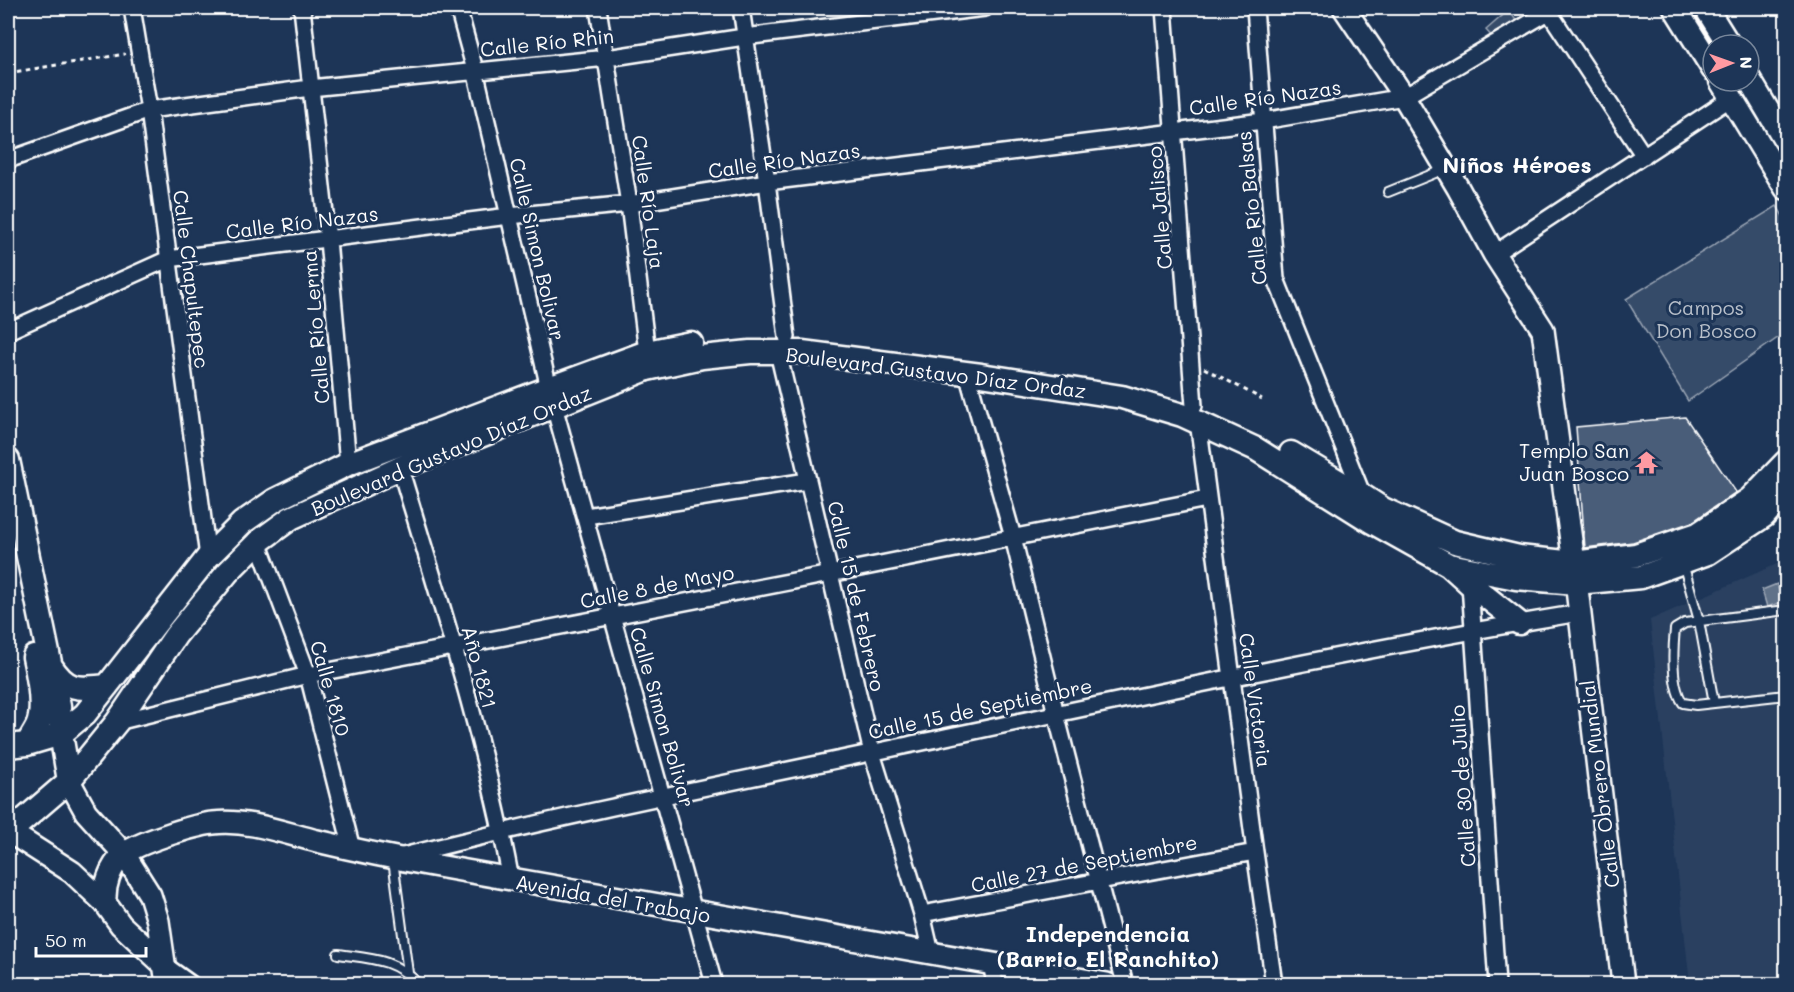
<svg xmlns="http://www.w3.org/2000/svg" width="1794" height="992" font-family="Mali,sans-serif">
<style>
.built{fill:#2a4161}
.green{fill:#364b69;stroke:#9aa5b4;stroke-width:1.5}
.water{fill:#617289;stroke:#a0aab8;stroke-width:1.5}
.building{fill:#4a5d79;stroke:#fff;stroke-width:1.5}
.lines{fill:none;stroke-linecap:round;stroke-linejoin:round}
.lane-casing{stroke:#fff;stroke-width:12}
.street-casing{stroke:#fff;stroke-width:20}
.secondary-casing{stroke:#fff;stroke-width:26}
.primary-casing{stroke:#fff;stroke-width:27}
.path{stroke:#fff;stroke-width:3;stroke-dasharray:4.5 4.5;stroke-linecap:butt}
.lane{stroke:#1d3557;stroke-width:8}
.street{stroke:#1d3557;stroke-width:15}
.secondary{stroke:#1d3557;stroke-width:21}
.primary{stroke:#1d3557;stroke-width:22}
.labels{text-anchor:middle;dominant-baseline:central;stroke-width:6;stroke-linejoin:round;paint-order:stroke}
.street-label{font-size:20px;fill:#fff;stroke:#1d3557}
.park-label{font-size:20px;fill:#b9c0ca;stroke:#1d3557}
.poi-label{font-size:20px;fill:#fff;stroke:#1d3557;text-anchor:end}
.quarter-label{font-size:22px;font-weight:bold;fill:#fff;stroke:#1d3557}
</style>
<rect width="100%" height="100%" fill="#1d3557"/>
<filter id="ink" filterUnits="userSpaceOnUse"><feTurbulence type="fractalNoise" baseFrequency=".0167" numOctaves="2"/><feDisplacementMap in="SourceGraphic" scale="12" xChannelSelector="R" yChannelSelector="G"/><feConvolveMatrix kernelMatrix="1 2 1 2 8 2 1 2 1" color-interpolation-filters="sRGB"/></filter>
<g filter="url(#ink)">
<path class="built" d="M1786,560V984H1690L1650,620Z"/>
<path class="green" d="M1509,10L1517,22L1495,40L1486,30Z
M1726,81H1747L1786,146V180Z
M1777,206L1786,221V332L1688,401L1626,299Z"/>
<path class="water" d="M1777,584L1782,602L1767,607L1762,590Z"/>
<path class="building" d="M1685,417L1736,492L1692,522L1633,542L1585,548L1576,427Z"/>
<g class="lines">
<defs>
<path id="lane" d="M1388,192L1445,169
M1683,563L1699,621L1714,703
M1786,610L1685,623L1675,629C1673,649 1671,686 1683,703L1696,705L1786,695
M393,860L408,973
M338,954C373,959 392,958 419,984"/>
<path id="street" d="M132,8L149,110L208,557
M302,8L328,240L348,464
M458,8L475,70L549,388L714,984
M598,8L629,204L647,352
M741,8L767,182L787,337
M1164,8L1194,406
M1255,8L1276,279L1363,496
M1549,12L1644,156
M8,160L149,110L310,88L607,58L744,37L985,8
M1494,254L1731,98
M8,331L168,259L509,216L629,204L767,182L1263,121L1404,97L1555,8
M778,352L872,753L922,914L931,953
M967,373L1013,537L1056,714L1125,984
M1198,421L1255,852L1274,984
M400,468C441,604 485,740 511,880
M586,516L807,481
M258,542L308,675L352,849
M1470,584L1497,984
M117,722L308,675L830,574L1207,499
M399,857C567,814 738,781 908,745C1131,698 1354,650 1579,613
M922,914L1255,852
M991,963L995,984
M163,964L191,984"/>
<path id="secondary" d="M1344,8L1404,97L1458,188L1494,254L1543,330L1574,563L1623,984
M69,781L86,812L124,854L150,895L158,921L167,984
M8,833L19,838L72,872L105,903L121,925L163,964
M105,903C104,885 110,867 123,855C136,843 195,825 213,823C248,819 284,833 317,841C355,850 393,858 432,865C657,906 882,943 1107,984"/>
<path id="primary" d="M1675,8L1713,69
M1706,8L1729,45
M1749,79L1786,141
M1721,81L1786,188
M1291,453L1363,496L1383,509L1455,542L1519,557L1574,563L1636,555L1698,534L1750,499L1786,462
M8,460L59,706L61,734L69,781
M1449,565L1470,584L1519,623
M51,666C68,692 79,689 107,686
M27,744C30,739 34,733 37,727C45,710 38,675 34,657
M8,746L27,744L61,734L85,714L208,557L242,523L275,500L348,464L549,388L647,352L691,343
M8,828L19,824L69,781L117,722L176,635L228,572L258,542L291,518L400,468L647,369L702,357L750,352H802L981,375L1122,397L1182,415L1256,449L1372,522L1449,565L1516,578L1576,583L1641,577L1708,553L1764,516L1786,491"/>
</defs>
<use href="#lane" class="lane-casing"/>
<use href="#street" class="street-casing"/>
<use href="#secondary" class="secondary-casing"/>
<use href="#primary" class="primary-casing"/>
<path class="path" d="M8,73L125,54
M1204,368L1262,399"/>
<use href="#lane" class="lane"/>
<use href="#street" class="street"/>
<use href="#secondary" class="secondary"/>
<use href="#primary" class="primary"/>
</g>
</g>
<defs>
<symbol id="temple-bare" viewBox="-9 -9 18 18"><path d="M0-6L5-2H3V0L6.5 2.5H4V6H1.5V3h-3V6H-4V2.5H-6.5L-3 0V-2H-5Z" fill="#ff9aa2" stroke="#1d3557" stroke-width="2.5" paint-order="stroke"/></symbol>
</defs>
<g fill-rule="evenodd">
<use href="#temple-bare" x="1630" y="446" width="33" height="33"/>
</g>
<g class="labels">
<g class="street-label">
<text transform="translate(547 42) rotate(-6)">Calle Río Rhin</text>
<text transform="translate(1265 97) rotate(-8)">Calle Río Nazas</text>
<text transform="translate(784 160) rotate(-8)">Calle Río Nazas</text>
<text transform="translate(649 202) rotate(82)">Calle Río Laja</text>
<text transform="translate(1159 208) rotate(-95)">Calle Jalisco</text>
<text transform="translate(1251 208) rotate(-96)">Calle Río Balsas</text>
<text transform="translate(302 222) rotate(-7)">Calle Río Nazas</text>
<text transform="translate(538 249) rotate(77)">Calle Simon Bolivar</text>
<text transform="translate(192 279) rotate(83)">Calle Chapultepec</text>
<text transform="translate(315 327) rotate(-95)">Calle Río Lerma</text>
<text transform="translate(936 372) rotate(7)">Boulevard Gustavo Díaz Ordaz</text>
<text transform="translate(451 450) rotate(-23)">Boulevard Gustavo Díaz Ordaz</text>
<text transform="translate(657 586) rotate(-11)">Calle 8 de Mayo</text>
<text transform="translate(857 596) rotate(77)">Calle 15 de Febrero</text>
<text transform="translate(480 667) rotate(75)">Año 1821</text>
<text transform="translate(331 688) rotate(74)">Calle 1810</text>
<text transform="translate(1256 700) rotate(82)">Calle Victoria</text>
<text transform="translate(980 708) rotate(-12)">Calle 15 de Septiembre</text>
<text transform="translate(663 717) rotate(74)">Calle Simon Bolivar</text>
<text transform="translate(1599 784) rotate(-97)">Calle Obrero Mundial</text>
<text transform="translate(1462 786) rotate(-94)">Calle 30 de Julio</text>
<text transform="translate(1084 863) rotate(-11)">Calle 27 de Septiembre</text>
<text transform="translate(613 898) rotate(10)">Avenida del Trabajo</text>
</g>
<g class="park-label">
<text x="1706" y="307">Campos<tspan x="1706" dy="23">Don Bosco</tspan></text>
</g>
<g class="poi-label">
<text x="1629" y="450">Templo San<tspan x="1629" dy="23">Juan Bosco</tspan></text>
</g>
<g class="quarter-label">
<text x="1517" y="164">Niños Héroes</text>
<text x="1108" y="933">Independencia<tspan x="1108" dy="25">(Barrio El Ranchito)</tspan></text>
</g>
</g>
<rect width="1794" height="992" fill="none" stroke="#1d3557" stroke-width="30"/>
<rect x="15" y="15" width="1764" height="962" fill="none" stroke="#fff" stroke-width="2" filter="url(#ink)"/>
<g transform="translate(1731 63) rotate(89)"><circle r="28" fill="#1d3557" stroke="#77869a" stroke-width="1.5"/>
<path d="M0-4.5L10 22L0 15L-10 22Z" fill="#ff9aa2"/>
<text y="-9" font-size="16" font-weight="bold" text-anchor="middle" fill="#ffffff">N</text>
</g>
<path d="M36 947v9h110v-9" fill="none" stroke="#ffffff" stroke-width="3"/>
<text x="45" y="947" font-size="18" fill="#ffffff" stroke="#1d3557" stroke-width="4.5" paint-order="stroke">50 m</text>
</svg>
